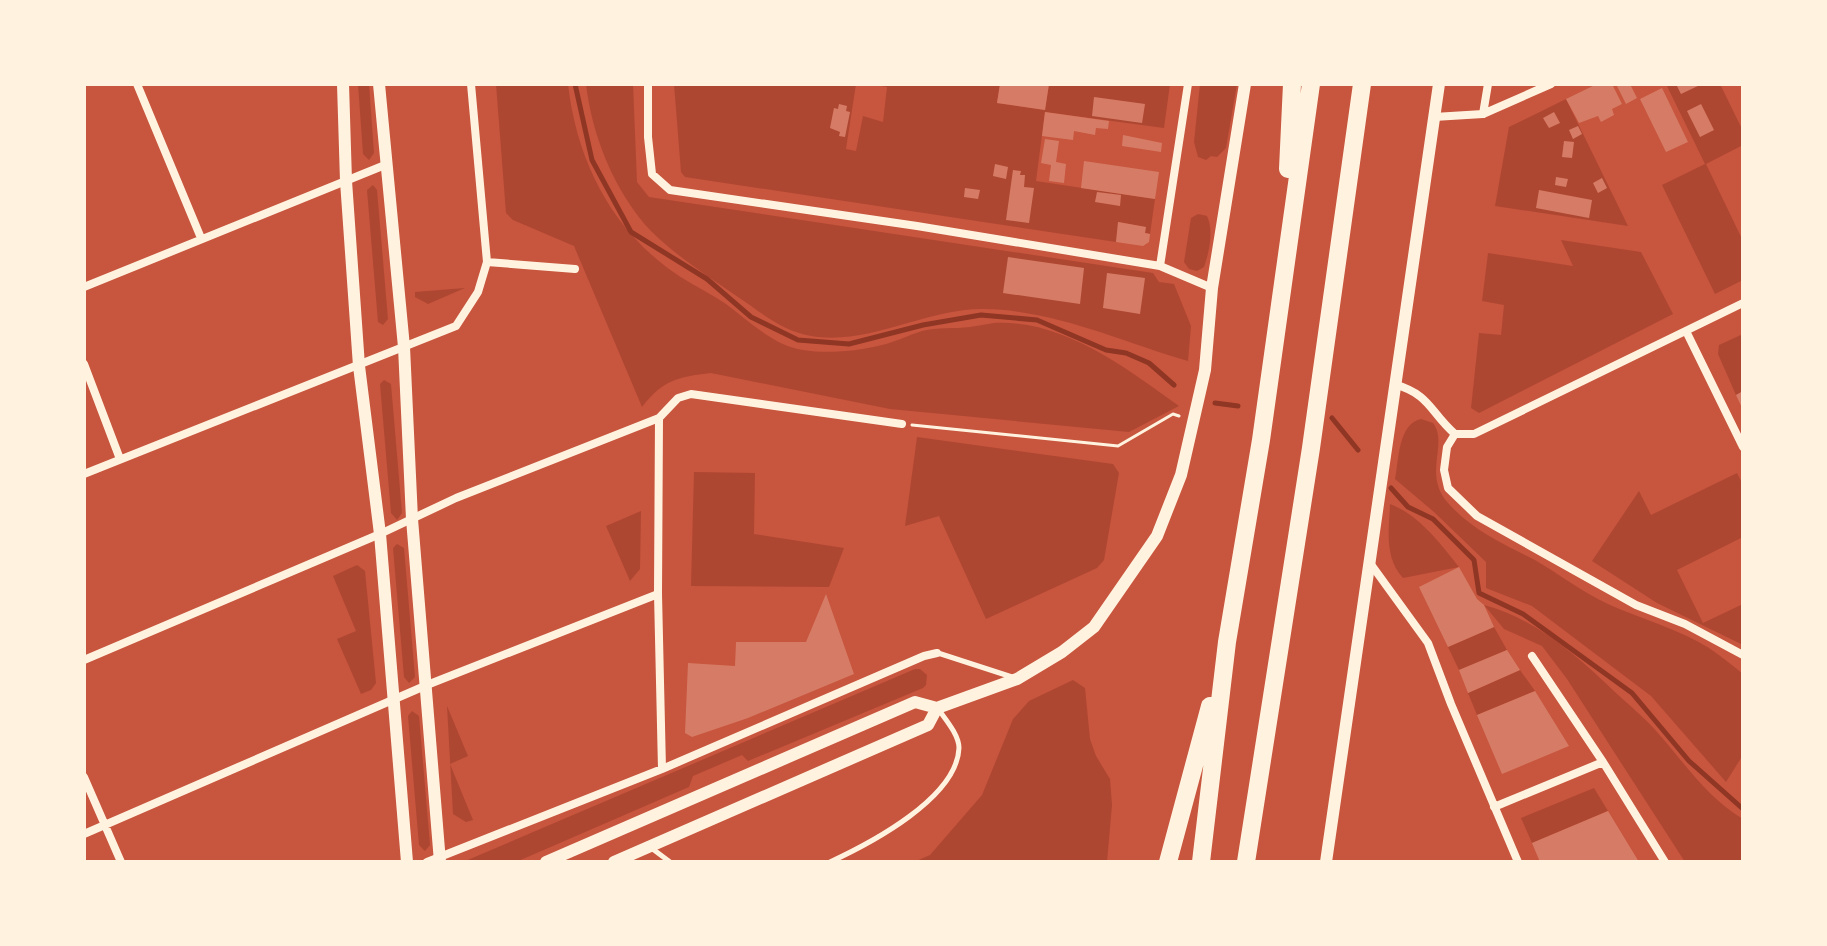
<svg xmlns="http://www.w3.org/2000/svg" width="1827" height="946" font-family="Inter,sans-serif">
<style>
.green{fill:#ae4732}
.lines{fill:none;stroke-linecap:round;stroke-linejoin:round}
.stream{stroke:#8f3625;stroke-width:5}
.building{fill:#d67c66}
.path{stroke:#fff3e0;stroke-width:3}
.service{stroke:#fff3e0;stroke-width:5}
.minor{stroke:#fff3e0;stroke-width:8}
.tertiary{stroke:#fff3e0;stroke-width:12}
.motorway{stroke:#fff3e0;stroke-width:18}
</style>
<rect width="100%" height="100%" fill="#c8553d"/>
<path class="green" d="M358,84H369L374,153L369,160L363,154Z
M496,84H568C577,163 613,232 679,276C695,286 711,294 726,304C749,321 774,346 803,350C828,354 858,351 882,345C896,342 908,335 922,331C937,327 955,329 970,327C978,326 986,324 994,323C1063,319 1126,368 1179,406L1129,432L890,409L711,373C677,377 663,380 642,407L574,246L513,220L506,213Z
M586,84H633L637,182L649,197L1153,273L1159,282L1174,284L1191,326L1188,361C1120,341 1055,310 984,309C926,308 870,346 811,336C782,331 762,313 738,297C709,277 676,256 651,231C615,193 592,136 586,84Z
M674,84H856L846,149L856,151L863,116L883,122L887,87L870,84H1000L997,103L1045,110L1049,84H1170L1164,128L1045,112L1036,181L1155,199L1150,234L1145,233V227L1119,222L1116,242L685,177L681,172Z
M1200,84H1237L1226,148L1217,157L1211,156L1206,160L1198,157L1194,142Z
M1666,84H1720L1743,131V145L1706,164L1743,241V280L1715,294L1662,185L1705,164Z
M1566,99L1628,226L1495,206L1509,127Z
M373,185L377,190L388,319L383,325L378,322L367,190Z
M1198,214L1207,216C1214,230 1209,253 1204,267L1197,271L1189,269L1184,262L1191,218Z
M1561,240L1641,252L1673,314L1479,413L1471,408L1479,333L1501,335L1504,305L1482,301L1488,253L1573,266Z
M465,288L428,304L415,297V292Z
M1743,334V391L1736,395L1718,354L1719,345Z
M384,380L391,384L402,513L397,520L391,513L380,384Z
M1421,419L1433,423C1449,444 1422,474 1448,503C1472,530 1503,544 1535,560C1559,574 1582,592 1608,604C1641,619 1679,629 1709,648C1721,656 1732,665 1743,674V755L1726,782L1651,696L1532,606L1486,588V562L1434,512L1395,479C1399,460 1398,424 1421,419Z
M917,437L1113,464L1119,473L1104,560L1097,568L986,619L939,516L905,526Z
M694,472L755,473L754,534L844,548L829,587L691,586Z
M1737,473L1743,485V537L1677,570L1703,623L1743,604V645L1657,603L1592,561L1639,491L1651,515Z
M1390,504C1419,515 1440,543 1459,567L1403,578C1384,557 1389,530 1390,504Z
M641,511L640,569L630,581L606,526Z
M397,544L404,548L415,677L409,683L404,677L393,548Z
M357,565L365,571L376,683L371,690L361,694L337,639L356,631L333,576Z
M1484,605C1537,619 1578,657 1616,693C1630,706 1645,718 1657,732C1684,762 1707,798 1743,819V862H1685L1567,679L1542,646L1504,629Z
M1494,627L1507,650L1459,670L1448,647Z
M915,669H920L927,675L926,685L923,688L748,761L742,755L693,776L689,787L516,862H463Z
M1520,670L1535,691L1477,715L1468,693Z
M1073,680L1085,688L1090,739L1096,756L1110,779L1112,805L1107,862H914L930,855L982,795L1013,719L1029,701Z
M447,706L468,756L450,764L473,820L466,822L453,814Z
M412,711L419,716L430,845L425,851L419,845L408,716Z
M1594,788L1608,811L1532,843L1521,818Z"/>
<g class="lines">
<path class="stream" d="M575,84L592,160L631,232L707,279L751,317L798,340L849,344L923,325L981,315L1037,320L1106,350L1126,353L1149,363L1174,385
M1215,403L1238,406
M1332,418L1358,450
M1391,488L1408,507L1433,519L1474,560L1479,593L1523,614L1632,693L1689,761L1743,809"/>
</g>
<path class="building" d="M1000,84H1049L1045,110L997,103Z
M1597,84H1612L1622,104L1612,109L1614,115L1601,122L1598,116L1579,123L1566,99Z
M1616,84H1630L1637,98L1626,104Z
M1676,84H1702L1681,94Z
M1662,88L1688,142L1666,152L1640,99Z
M1094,97L1145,104L1142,123L1092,116Z
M839,104L847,106L846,111L850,112L845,137L839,136L840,132L830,128L834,108L838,109Z
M1701,104L1714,130L1700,137L1687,111Z
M1045,112L1109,121L1108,129L1096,128L1095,135L1074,131L1073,140L1042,136Z
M1554,112L1560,123L1549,128L1543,118Z
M1578,126L1582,134L1573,139L1569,130Z
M1123,135L1162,143L1161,152L1122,146Z
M1045,139L1059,141L1056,162L1066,164L1064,183L1049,181L1051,165L1041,163Z
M1564,141L1574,142L1572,158L1562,157Z
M1084,161L1159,172L1155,199L1081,188Z
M995,164L1008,167L1006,179L993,176Z
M1013,170L1021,171L1020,175H1025L1024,187L1034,188L1029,223L1006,220Z
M1556,177L1568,179L1566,187L1555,185Z
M1602,178L1607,188L1598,193L1593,183Z
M965,188L980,190L978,199L964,197Z
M1539,190L1592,200L1589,218L1536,208Z
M1097,192L1121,195L1120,206L1095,202Z
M1118,222L1146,227L1145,233L1150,234L1149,242L1143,246L1116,242Z
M1008,257L1084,268L1080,304L1003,293Z
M1107,273L1145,278L1140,314L1103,308Z
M1743,391V410L1736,395Z
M1459,567L1477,599L1484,605L1494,627L1448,647L1419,587Z
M826,594L854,674L748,718L692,737L685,733L688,663L735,666L736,642H806Z
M1507,650L1520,670L1468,693L1459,670Z
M1535,691L1569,746L1502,774L1477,715Z
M1608,811L1639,862H1540L1532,843Z"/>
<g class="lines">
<path class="path" d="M912,425L1118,446L1173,414L1179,416"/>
<path class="service" d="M938,653L1012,677
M650,847L670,862
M830,862C871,843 957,798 959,748C959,735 946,720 939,710"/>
<path class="minor" d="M137,84L201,238
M648,84V137L652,174L670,190L917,226L1160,266L1212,288
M1483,114L1488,84
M1434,117L1483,114L1551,84
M487,262L575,269
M1160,266L1188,84
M84,287L385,165
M1686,331L1743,447
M84,364L120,459
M1394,384C1431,395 1429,411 1455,434H1474L1743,303
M659,418L658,594L662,769
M1455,434L1447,447L1444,470L1448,488L1477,516L1636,605L1685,624L1743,655
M84,474L456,326L478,292L487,262L471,84
M1370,563L1428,643L1451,704L1518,862
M1532,656L1603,762L1665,862
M84,660L380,534L456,498L659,418L678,398L691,394L902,424
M84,777L121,862
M1494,807L1603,762
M84,834L427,685L658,594
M427,862L662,769L924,656L937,653"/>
<path class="tertiary" d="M343,84L346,181L359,366L380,534L407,862
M379,84L404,347L412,519L440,862
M937,708L1017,679L1062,652L1094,627L1157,536L1181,475L1205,370L1212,288L1245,84
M546,862L915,702L937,708
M614,862L928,725L937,708
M1326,862L1439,84"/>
<path class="motorway" d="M1288,169L1292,84
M1168,862L1210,706
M1201,862L1227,642L1261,440L1311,84
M1246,862L1311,448L1362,84"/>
</g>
<rect width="1827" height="946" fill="none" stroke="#fff3e0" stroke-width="172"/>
</svg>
